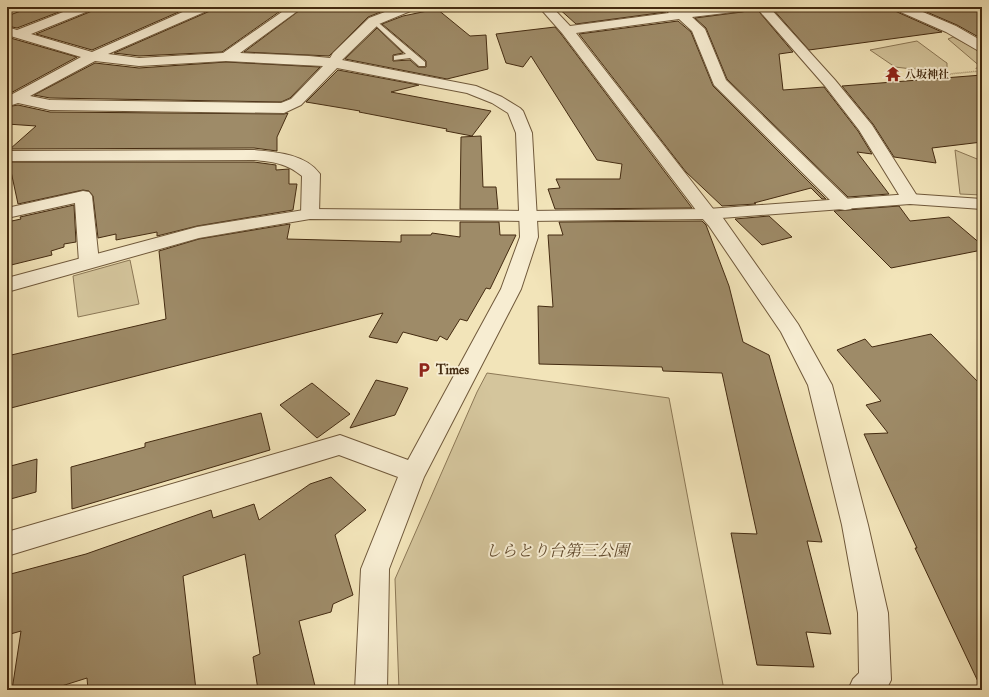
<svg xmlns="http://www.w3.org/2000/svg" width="989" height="697" font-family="'IM FELL Double Pica','Noto Serif JP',serif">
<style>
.green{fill:#d4c59c;stroke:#8c7856}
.building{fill:#9e8b68;stroke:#442b11}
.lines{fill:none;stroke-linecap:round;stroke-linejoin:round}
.service-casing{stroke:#70593b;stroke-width:2}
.minor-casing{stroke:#70593b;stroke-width:2}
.tertiary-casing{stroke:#70593b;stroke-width:2}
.path{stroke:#442b11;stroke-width:1.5;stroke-dasharray:0.5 1.5;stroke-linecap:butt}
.service{fill:#f7edd2;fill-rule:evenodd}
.minor{fill:#f7edd2;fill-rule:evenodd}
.tertiary{fill:#f7edd2;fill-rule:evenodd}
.labels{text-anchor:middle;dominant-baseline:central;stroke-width:4;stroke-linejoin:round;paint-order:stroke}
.far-poi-label{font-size:11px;font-weight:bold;fill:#442b11;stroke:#f7edd2;text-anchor:start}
.poi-label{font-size:13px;font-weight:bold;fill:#442b11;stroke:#f7edd2;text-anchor:start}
.near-park-label{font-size:16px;font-style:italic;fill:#614a2d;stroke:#f7edd2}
</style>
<rect width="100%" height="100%" fill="#f2e4b9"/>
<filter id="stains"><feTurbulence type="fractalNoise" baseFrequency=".005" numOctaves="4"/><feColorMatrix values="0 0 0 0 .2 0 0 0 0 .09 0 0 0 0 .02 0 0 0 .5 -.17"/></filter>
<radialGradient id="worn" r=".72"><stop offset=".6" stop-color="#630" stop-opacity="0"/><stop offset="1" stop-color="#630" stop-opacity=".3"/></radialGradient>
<path class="green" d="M953,37L982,52V68L948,39Z
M917,41L944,61L947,63V69H912L895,67L870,50Z
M955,150L982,161V195L960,194Z
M130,260L139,304L78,317L73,276Z
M487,373L669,398L724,690H399L395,579L477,392Z"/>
<path class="building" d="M32,7H72L17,28L7,26V16Z
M94,7H190L92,50L36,34L92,11Z
M212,7H286L222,52L139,56L114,53L210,11Z
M304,7H384L388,9L368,17L329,56L244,52Z
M557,7H662L666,12L576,24Z
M749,7H755L793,52L779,54L783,90L824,87L858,131L872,154L857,152L889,194L848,197L727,79L706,28L695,18L742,12L747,11Z
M771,7H893L895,11L942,32L809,50Z
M915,7H982V39L957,25Z
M437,9L470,36L486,35L488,69L447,79L345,59L377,28L403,53L393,55V61L410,60L418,67H426V61L382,24L403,16Z
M678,21L691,32L713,86L826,199H822L811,188L754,203L756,204L722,206L686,172L579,34Z
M555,27L561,34L692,208L555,209L548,189L560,188L556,179H620L622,164L597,160L531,56L523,67L506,63L496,34Z
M7,37L77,57L7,95Z
M226,62L320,67L290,98L281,102L50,98L34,95L95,63L139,68Z
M338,70L419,85L391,92L491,111L472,136L446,131L447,129L359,112L360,111L306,102Z
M982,75V142L932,148L936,163L894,157L873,124L842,86Z
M7,105L12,106L18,105L50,112L284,114L288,113L277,137V151L254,148L10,149L36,126L7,124Z
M481,136L483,187H496L498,209H460L461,137Z
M9,162H254L276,165V170L289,169V184H297L293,210L197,226L157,236V232L116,240V234L98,238L93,196L89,191L83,190L18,204Z
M74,205L76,242L64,244V247L51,251L52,255L7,266V222L21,219L20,217Z
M899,206L910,221L949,217L982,245V250L891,268L834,211Z
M769,216L792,237L762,245L735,219Z
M702,221L706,225L729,286L743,342L769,355L822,542L807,541L831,634L806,632L814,667L757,665L731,533L757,534L722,373L663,371L662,367L539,364L538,306L553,307L548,235H563L559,222Z
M460,222H499L500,235H516L490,289L486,288L467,321L460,319L447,340L440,336L437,341L403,332L397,343L369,337L383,313L7,409V356L166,319L159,251L199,239L290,224L287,239L401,242V235H431L432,233L460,237Z
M931,334L982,386V690L915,548H917L864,434L888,433L866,405L881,401L837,350L865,339L872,347Z
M376,380L408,388L395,415L350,428Z
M312,383L350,414L317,438L280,405Z
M261,413L270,450L72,509L71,467L145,447V443Z
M37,459L36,492L7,500V467Z
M331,477L366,510L335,535L353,595L333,604L331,612L299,621L316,690H258L253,657L260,654L245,554L183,576L196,690H88L87,678L49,690H12L21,631L7,635V575L86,554L211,510L213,518L254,504L259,520L310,484Z"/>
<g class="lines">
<defs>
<path id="service" d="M374,19L425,62V66H419L410,58L394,60V56L406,54L372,22V20Z"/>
<path id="minor" d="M76,7H93L91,10L31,34L92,52L194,7H211L209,10L108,54L139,58L223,53L289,7H303L240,53L309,56L330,58L333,53L369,18L398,7H415L413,10L379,24L342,60L476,86L502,97L520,108L523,111L532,133L538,237L521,289L424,477L389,569L387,690H355L361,569L398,477L339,455L7,556V532L340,435L408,460L501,289L520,237L516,133L508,113L492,103L467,93L337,68L301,105L284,113L50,110L18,103L12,105L7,103V97L81,57L7,35V27L17,30ZM95,61L139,66L226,61L323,66L291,99L281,103L50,100L30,96Z
M539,7H552L570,26L669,13L663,7H678L684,11L713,7H748L746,10L742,11L692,17L705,29L726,80L854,205L851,209L845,210L839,209L714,85L692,31L679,19L576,33L714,210L723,218L798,324L832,385L868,525L888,613L891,680L886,690H848L853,679L859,673L858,613L842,525L808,385L781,332L709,226L702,218L562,33Z
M756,7H769L835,80L872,125L919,199L916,203L910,204L904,203L859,130L825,86Z
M894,7H911L956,26L982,41V51L977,50L946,32L896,10Z
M254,150C276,152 306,154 320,174L319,214L316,218L310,219L304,218L301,214L302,176C286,163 274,162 254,160L7,161V151Z
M83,191L89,192L92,196L99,262L96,266L89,268L82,266L79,262L75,203L7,218V208Z"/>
<path id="tertiary" d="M910,194L982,199V209L910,204L708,219L527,221L310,219L199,238L7,292V278L197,227L310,209L527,211L708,209Z"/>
</defs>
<use href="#service" class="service-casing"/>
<use href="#minor" class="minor-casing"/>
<use href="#tertiary" class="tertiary-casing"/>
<path class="path" d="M976,68L982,72
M908,78L980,71"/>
<use href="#service" class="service"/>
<use href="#minor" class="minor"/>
<use href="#tertiary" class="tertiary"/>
</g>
<defs>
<symbol id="temple-bare" viewBox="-9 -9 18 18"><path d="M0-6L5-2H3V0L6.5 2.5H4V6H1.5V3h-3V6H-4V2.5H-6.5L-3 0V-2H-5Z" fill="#8f2418" stroke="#f7edd2" stroke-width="2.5" paint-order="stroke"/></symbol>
<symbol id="parking-bare" viewBox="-9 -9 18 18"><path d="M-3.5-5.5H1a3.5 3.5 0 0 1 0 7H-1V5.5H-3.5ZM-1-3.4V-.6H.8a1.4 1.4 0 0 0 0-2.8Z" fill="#8f2418" stroke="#f7edd2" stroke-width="2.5" paint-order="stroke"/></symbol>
</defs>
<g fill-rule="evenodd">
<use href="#temple-bare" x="882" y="63" width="22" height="22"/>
<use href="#parking-bare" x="413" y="359" width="22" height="22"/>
</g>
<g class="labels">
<g class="far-poi-label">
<text x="905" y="74">八坂神社</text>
</g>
<g class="poi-label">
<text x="436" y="370">Times</text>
</g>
<g class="near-park-label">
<text x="557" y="551">しらとり台第三公園</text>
</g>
</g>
<rect width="989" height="697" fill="none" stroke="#f2e4b9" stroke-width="24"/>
<rect x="8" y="8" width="973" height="681" fill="none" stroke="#442b11" stroke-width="2"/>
<rect x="12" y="12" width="965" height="673" fill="none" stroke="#442b11"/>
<rect width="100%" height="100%" filter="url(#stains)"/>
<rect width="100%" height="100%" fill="url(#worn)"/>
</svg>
